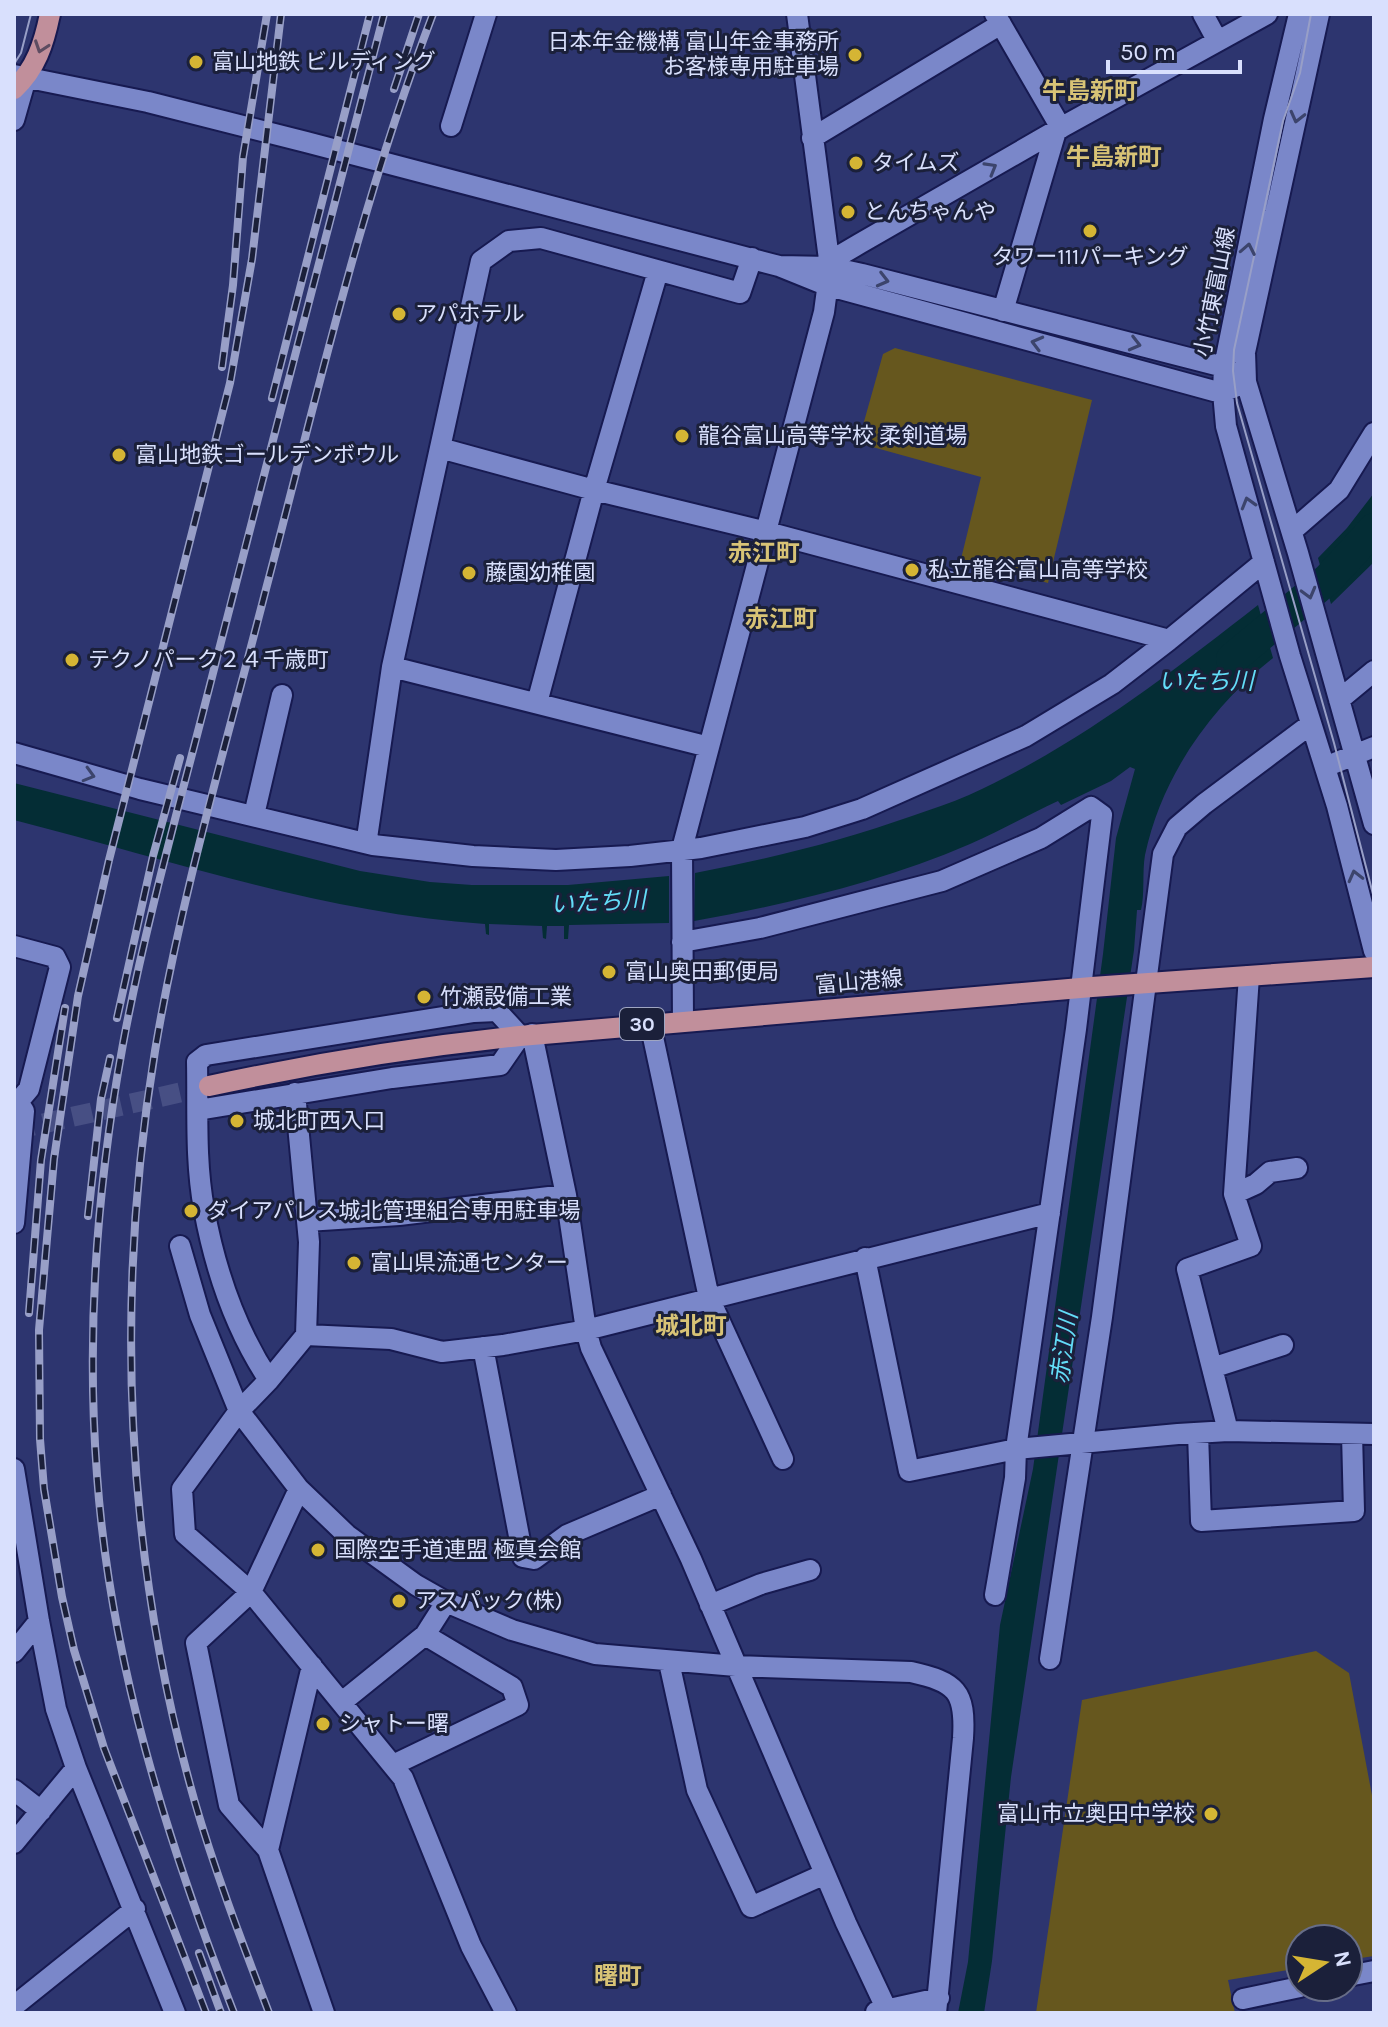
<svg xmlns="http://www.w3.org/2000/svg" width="1388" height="2027" font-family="Karla,'Noto Sans JP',sans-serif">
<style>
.green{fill:#66571e}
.water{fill:#042d35}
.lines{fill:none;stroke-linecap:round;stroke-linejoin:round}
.river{stroke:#042d35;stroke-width:32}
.major-tunnel{stroke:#474f84;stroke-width:20;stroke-dasharray:20 10;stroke-linecap:butt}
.minor-casing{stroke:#171a51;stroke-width:24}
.major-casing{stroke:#171a51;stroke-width:24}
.minor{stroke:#7a87c9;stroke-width:20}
.major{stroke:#c18f9b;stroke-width:20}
.tram{stroke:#989fc7;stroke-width:2}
.rail-casing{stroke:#989fc7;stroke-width:8}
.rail{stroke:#1b203a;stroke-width:5;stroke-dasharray:15;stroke-linecap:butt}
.oneway{stroke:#5d4c61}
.oneway2{stroke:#3c446c}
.poi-dot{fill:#d5b534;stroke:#1b203a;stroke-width:3}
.labels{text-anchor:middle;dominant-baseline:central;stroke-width:6;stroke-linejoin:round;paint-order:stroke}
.shield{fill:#1b203a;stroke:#a0a6c2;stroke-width:2}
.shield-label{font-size:20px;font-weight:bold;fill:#d9e0fd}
.poi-label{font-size:22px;fill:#d9e0fd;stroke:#1b203a;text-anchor:start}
.street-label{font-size:22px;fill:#d9e0fd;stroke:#1b203a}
.neighbourhood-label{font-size:24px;font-weight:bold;fill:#d8c376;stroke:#1b203a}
.water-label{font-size:24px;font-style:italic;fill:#63ddf8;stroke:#1b203a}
</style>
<rect width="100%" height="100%" fill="#2d356f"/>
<path class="green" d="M895,348L1092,400L1048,583L961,559L981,477L858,443L883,354Z
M1316,1651L1349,1673L1374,1806V1956L1348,1960V1939H1300V1968L1228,1980L1235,2013H1036L1082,1700Z"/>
<path class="water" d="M1374,493V562L1331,604L1318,558L1347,528Z
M1258,605L1273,658C1210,708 1162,776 1145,855C1142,872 1145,894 1141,910H1137L1134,950L1011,1777L992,1961L984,2013H958L968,1962L1000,1625L1033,1469L1103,954L1116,838L1135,769L1130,767L1111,781L1061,805L1058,801C1028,815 1000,831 970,844C882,882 788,904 694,921L695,873C769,859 841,841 912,816C931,809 951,803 969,795C1075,747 1167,676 1258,605Z
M14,783L360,871L430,882L472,885H568L669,876V923L569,925L568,939H564V926H547L546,939L543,938L542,926L489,924V935L486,934L485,924C324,913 170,860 14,820Z"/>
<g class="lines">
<path class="river" d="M1232,659L1328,579L1374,529"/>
<path class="major-tunnel" d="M14,1130L209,1086"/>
<defs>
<path id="minor" d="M995,14L1061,128
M1203,14L1217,40
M1299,14L1274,119L1224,367L1223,392L1226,426L1290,656L1337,806L1374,951
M1319,14L1245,352L1246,382L1298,553L1374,824
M14,75L148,102L306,142L779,266L830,267L862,274L1224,367L1246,382L1223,392L1214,391L826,285L779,266
M14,120L26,78
M451,126L486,14
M812,138L1001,24
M752,258L740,293L541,238L509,241L481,261L392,667L367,838L373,845L473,856L556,860L630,856L701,848L805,827L862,809L1026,736L1112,684L1169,640
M830,267L842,254L859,244L1064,126L1267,14
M1003,311L1056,131
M440,448L594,490L767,532L1169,640L1264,562
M1292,531L1339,490L1374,433
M392,667L709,747
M1339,700L1374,671
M537,703L594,490L658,271
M14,753L140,789L373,845
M1325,767L1374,747
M254,815L282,695
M682,942L760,928L942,881L1041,838L1091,807L1102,815L1076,1029L1016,1449L1015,1478L995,1595
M14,946L55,957L60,967L29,1089L18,1102
M683,1021L682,849L824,312L830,267L797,14
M650,1023L709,1298L783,1459
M532,1034L566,1195L586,1330L591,1348L691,1559L846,1923L886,2008
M295,1093L309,1242L306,1335L269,1380L239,1411L182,1489L185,1534L251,1592L403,1778L471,1946L506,2013
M198,1110L392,1078L500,1065L520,1036L497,1011L474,1012L206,1055L197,1062C198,1111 195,1161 204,1209C215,1269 236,1330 269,1380
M1234,1194L1256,1184L1270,1172L1297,1168
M307,1221L399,1215L566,1195
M14,1223L24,1111L18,1102
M180,1246L200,1315L239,1411L299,1489L347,1535L416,1585L446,1602L512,1630L595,1654L736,1666L911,1672C956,1682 966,1691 963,1738L936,2013
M865,1258L909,1471L1016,1449L1178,1434L1228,1431L1374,1434
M306,1335L391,1339L442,1352L503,1345L586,1330L1050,1213
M483,1347L523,1557L534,1559L567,1535L661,1495
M1212,1368L1283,1345
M1228,1431L1187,1269L1251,1246L1234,1194L1249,976
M1198,1433L1201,1521L1354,1511L1352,1434
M14,1469L39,1621L56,1709L76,1768L175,2013
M710,1605L761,1584L810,1570
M14,1652L39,1621
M1050,1659L1102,1317L1163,854L1177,827L1204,804L1311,724
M669,1662L697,1790L751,1907L825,1874
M312,1666L268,1850L324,2013
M342,1702L425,1635L446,1602
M393,1765L518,1705L512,1687L425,1635
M14,1790L41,1811
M14,1843L76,1768
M268,1850L229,1805L196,1643L251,1592L299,1489
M1348,1976L1374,1971
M1243,1999L1300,1987
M14,2006L135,1909
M876,2012L939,1998"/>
<path id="major" d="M14,89C36,69 44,43 50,14
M209,1086C311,1064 415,1047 520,1036L1092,987L1374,967"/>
</defs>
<use href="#minor" class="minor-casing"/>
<use href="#major" class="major-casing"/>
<use href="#minor" class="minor"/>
<use href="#major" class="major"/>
<path class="tram" d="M1311,14L1300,73L1283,121L1234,350L1233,371L1237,403L1334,743L1374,898
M14,64L21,53L31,14"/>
<defs>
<path id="rail" d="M394,89L419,14
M222,367L233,285L243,157L267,14
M272,398L370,14
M117,1018L153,856L180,758
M88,1216L101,1099L110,1058
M29,1313L41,1160L65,1008
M199,1953L221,2013
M206,2013L104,1748L74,1650L62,1597L44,1489L40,1439L39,1330L54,1159L78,996L109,860L230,383L252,259L281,14
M234,2013C167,1841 110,1660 97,1475C86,1331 97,1186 123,1044C146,920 182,796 213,673C269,453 327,234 384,14
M269,2013C242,1942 215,1872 194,1799C125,1556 114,1300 155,1051C181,895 227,742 266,589C317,396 361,201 433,14"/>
</defs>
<use href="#rail" class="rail-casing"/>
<use href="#rail" class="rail"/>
</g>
<defs><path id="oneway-chevron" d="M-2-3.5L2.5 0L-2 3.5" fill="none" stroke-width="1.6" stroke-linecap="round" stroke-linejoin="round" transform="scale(2)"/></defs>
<use class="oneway" href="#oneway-chevron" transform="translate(41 47) rotate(109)"/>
<g class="oneway2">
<use href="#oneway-chevron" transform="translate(1297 117) rotate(104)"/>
<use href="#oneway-chevron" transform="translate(991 168) rotate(-30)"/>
<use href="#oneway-chevron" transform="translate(1248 249) rotate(-79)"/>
<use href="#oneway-chevron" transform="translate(883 280) rotate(14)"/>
<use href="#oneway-chevron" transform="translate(1037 343) rotate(-165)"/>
<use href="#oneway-chevron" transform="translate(1135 344) rotate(14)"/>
<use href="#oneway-chevron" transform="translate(1248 503) rotate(-106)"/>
<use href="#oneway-chevron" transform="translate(1309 593) rotate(75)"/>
<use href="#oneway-chevron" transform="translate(89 775) rotate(16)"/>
<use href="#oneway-chevron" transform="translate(1355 876) rotate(-104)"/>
</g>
<g class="poi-dot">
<circle cx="855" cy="55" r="8"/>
<circle cx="196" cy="62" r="8"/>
<circle cx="856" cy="163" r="8"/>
<circle cx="848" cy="212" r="8"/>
<circle cx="1090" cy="231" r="8"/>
<circle cx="399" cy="314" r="8"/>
<circle cx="682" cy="436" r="8"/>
<circle cx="119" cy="455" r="8"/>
<circle cx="912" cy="570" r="8"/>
<circle cx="469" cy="573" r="8"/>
<circle cx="72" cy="660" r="8"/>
<circle cx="609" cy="972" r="8"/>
<circle cx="424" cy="997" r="8"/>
<circle cx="237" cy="1121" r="8"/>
<circle cx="191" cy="1211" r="8"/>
<circle cx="354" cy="1263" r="8"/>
<circle cx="318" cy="1550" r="8"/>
<circle cx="399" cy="1601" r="8"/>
<circle cx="323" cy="1724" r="8"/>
<circle cx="1211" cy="1814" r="8"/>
</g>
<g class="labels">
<rect class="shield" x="620" y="1008" width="44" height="32" rx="6"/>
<g class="shield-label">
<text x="642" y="1024">30</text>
</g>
<g class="poi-label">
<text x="839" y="42" text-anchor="end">日本年金機構 富山年金事務所<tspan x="839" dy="25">お客様専用駐車場</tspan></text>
<text x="212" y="62">富山地鉄 ビルディング</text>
<text x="872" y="163">タイムズ</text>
<text x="864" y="212">とんちゃんや</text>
<text x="1090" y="257" text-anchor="middle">タワー111パーキング</text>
<text x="415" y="314">アパホテル</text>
<text x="698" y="436">龍谷富山高等学校 柔剣道場</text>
<text x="135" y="455">富山地鉄ゴールデンボウル</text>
<text x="928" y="570">私立龍谷富山高等学校</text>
<text x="485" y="573">藤園幼稚園</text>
<text x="88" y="660">テクノパーク２４千歳町</text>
<text x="625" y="972">富山奥田郵便局</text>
<text x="440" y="997">竹瀬設備工業</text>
<text x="253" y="1121">城北町西入口</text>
<text x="207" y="1211">ダイアパレス城北管理組合専用駐車場</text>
<text x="370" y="1263">富山県流通センター</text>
<text x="334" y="1550">国際空手道連盟 極真会館</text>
<text x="415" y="1601">アスパック(株)</text>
<text x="339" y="1724">シャトー曙</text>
<text x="1195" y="1814" text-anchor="end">富山市立奥田中学校</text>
</g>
<g class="street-label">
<text transform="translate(1215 292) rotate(-79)">小竹東富山線</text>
<text transform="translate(859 982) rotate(-5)">富山港線</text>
</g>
<g class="neighbourhood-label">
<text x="1090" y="91">牛島新町</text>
<text x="1114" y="157">牛島新町</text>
<text x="764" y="553">赤江町</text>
<text x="781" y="619">赤江町</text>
<text x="691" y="1326">城北町</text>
<text x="618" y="1976">曙町</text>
</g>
<g class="water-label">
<text x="1206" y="681">いたち川</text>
<text transform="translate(598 902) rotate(-3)">いたち川</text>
<text transform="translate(1064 1348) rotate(-82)">赤江川</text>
</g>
</g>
<rect width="1388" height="2027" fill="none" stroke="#d9e0fd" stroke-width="32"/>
<g transform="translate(1324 1963) rotate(78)"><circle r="38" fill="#1b203a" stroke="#676d88" stroke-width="2"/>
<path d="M0-6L14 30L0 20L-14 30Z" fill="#d5b534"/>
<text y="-12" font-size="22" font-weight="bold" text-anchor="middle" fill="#d9e0fd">N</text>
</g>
<path d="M1108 60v12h132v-12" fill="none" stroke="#d9e0fd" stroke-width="4"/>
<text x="1120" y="60" font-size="24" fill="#d9e0fd" stroke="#1b203a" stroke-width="6" paint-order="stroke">50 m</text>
</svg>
